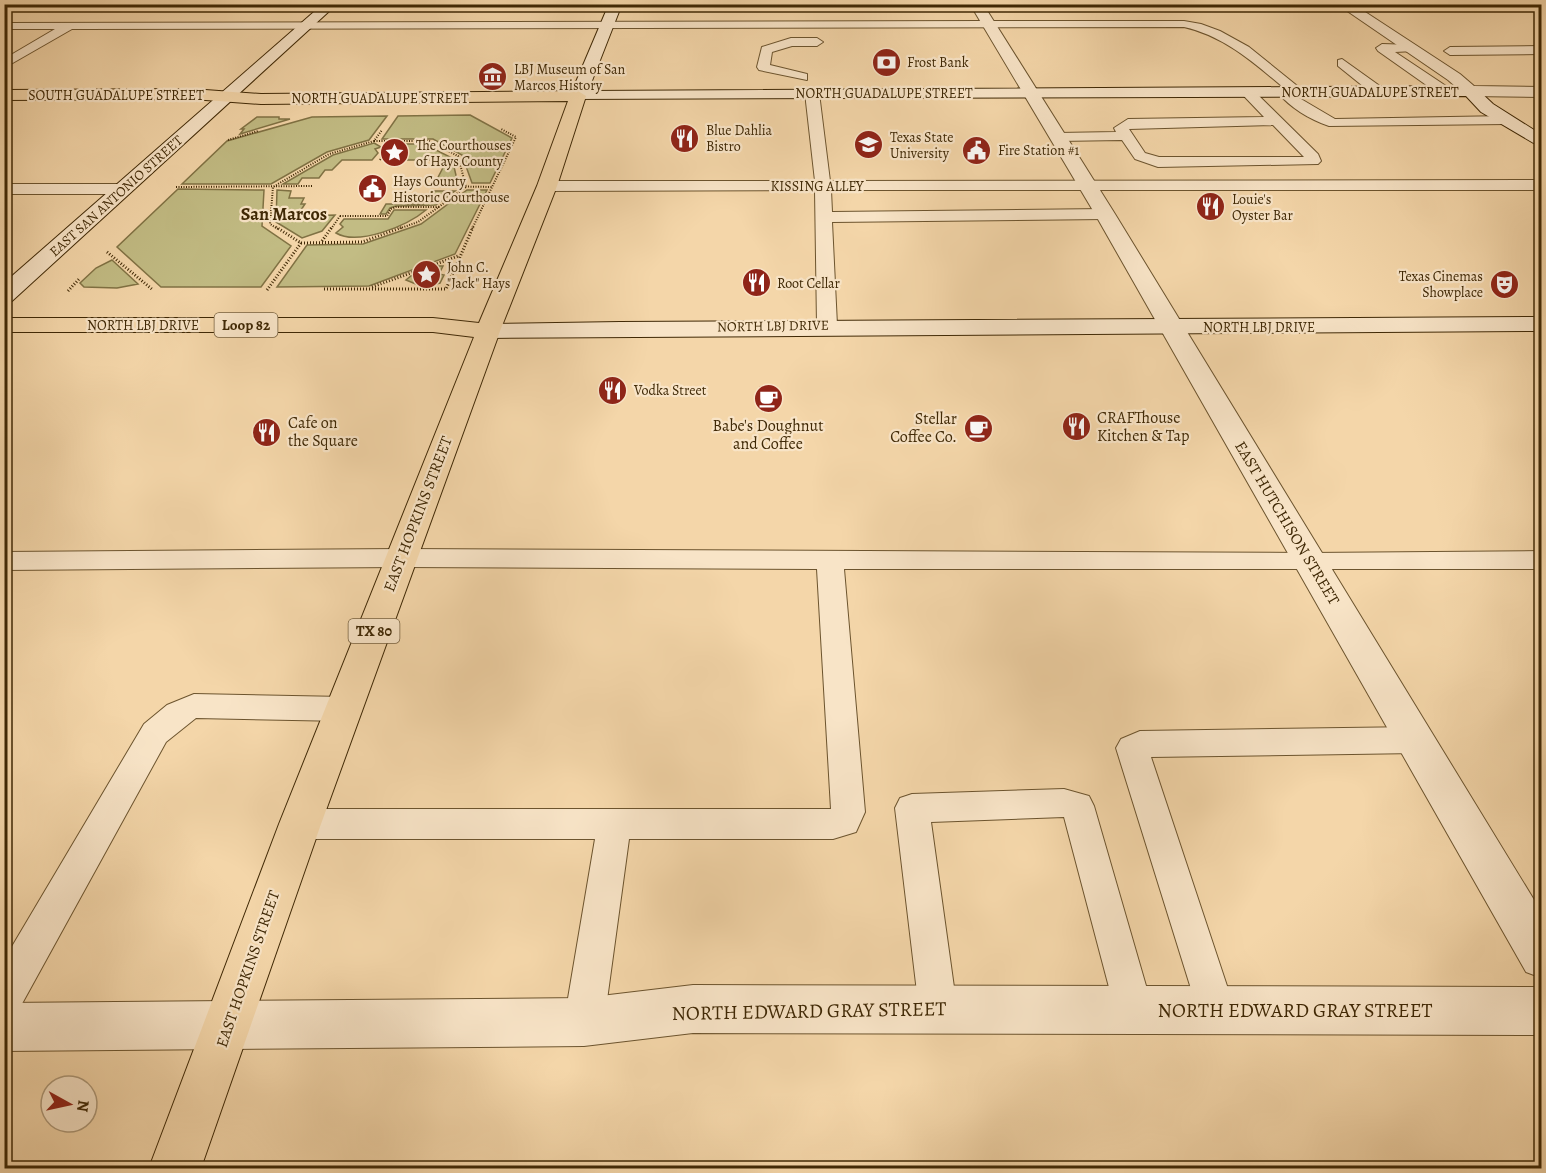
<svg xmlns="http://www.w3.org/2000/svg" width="1546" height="1173" font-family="Alegreya,serif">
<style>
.green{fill:#c2bc84;stroke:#807244;stroke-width:1.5}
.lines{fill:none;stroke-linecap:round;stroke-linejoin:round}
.lane-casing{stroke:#6c542e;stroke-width:2}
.street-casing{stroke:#6c542e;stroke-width:2}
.secondary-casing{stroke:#3f2805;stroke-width:2}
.primary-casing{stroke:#3f2805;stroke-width:2}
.path-far1{stroke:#3f2805;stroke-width:2;stroke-dasharray:1 1.5;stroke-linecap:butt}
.path{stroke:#3f2805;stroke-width:3;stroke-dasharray:1 2;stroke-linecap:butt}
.lane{fill:#f8e4c7;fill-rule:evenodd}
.street{fill:#f8e4c7;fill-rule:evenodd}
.secondary{fill:#f8e4c7;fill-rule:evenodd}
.primary{fill:#f4d6a9;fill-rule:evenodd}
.labels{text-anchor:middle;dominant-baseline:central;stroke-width:4.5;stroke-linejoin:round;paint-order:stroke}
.far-poi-label{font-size:14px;fill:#3f2805;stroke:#f8e4c7;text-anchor:start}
.far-street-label{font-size:14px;fill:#3f2805;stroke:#f8e4c7}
.shield{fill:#f8e4c7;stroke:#76603f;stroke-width:1.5}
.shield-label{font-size:15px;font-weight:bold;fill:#3f2805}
.poi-label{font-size:16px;fill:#3f2805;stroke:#f8e4c7;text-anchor:start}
.street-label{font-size:16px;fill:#3f2805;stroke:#f8e4c7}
.far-district-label{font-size:18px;font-weight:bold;fill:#3f2805;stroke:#f8e4c7}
.near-street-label{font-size:20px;fill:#3f2805;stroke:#f8e4c7}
</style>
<rect width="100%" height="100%" fill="#f4d6a9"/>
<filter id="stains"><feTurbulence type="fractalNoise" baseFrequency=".00333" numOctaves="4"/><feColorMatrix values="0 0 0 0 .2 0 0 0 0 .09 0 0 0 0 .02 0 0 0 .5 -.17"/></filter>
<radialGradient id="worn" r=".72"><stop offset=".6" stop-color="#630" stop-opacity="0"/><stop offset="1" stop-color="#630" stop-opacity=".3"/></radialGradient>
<path class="green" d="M470,115L512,138L490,183H472L462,155L433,139H382L398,116Z
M387,116L369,140L327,152L271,184H182L227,141L312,117Z
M257,117H279V119H290L240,134L244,129H241Z
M374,143L381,147L375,149L378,153L372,160H342L332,170H325L319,178H302L298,184H283L333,155Z
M407,144H424L452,158L458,184L435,183L447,160H385L397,150L396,147Z
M178,189L264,190L262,226L291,246L261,287H161L117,247Z
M277,190L291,191L289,198H304L301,204H305L297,216L335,215L322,231L302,238L276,222Z
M467,190H487L455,254L369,286L277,287L307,245L363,244L421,224Z
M431,191H455L436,205L396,206L390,208L386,214H380L386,204H423Z
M394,210H426C407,226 358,246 336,233L343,227L340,224L344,219H388Z
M112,260L138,284L117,288L84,287L80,283L96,268Z
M436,266H443L439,274L444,275L440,283L423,287L406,280L411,276Z"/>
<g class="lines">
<defs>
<path id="lane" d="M986,21H1184L1201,24L1220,31L1249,47L1301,89L1303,92L1296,96L1301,99L1335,119L1507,116L1514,120L1507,124L1329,126C1309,119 1291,108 1277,92L1284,88C1253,62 1224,36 1184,27L72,29L4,68V59L55,29H4V23Z
M791,38H817L823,42L817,46H792L772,52L770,65L807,74V80L759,70L757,67L762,47Z
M1382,44L1414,45V51L1395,52L1449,88V94H1439L1378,51L1376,48Z
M1542,46V54L1450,55L1444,51L1450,47Z
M1342,59L1384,89V95H1374L1338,66V60Z
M812,89L819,93L830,181L1542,180V190H831L832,212L1105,209L1113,214L1105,219L832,222L837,325L834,329H820L817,325L815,190L547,191L539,186L547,181H815L805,93Z
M1248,89L1253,90L1318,154L1321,161L1318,164L1158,167L1135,159L1122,140L1058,141L1051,137L1058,133L1116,132L1114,128L1128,119L1264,117L1241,93ZM1273,125L1304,157H1159L1145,153L1129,129Z
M4,184H124L132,189L124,194H4Z
M402,549L1310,553L1542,551V569H844L865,812L856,832L833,839H629L604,1022L598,1036L584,1042L570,1036L564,1022L595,839H300L288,834L283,824L288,814L300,809H831L817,569L402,567L4,570V552Z
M194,694L344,697L355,700L359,709L355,718L344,721L196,718L166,742L18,1011L4,1016V960L144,724L167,705Z
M1417,727L1428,731L1433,740L1428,749L1417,753L1151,757L1235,1010L1230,1024L1216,1029L1202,1024L1116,748L1121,739L1140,731Z
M1064,789L1089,796L1094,806L1153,1010L1148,1024L1134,1029L1120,1024L1115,1010L1064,817L931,822L957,1009L952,1023L938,1028L924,1023L919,1009L895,808L900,798L912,794Z"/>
<path id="street" d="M970,4H983L1115,214L1542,913V978L1526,972L1095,214Z
M1337,4H1353L1460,74L1474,86L1542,87V97L1470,96L1464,94L1448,80Z
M693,985L1542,987V1035L693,1033L584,1046L4,1051V1003L584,998Z"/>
<path id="secondary" d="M323,4H337L12,301L4,303V283Z
M609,4H622L588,91L1470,86L1476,88L1493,104L1542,135V148L1481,112L1466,96L572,99L570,96Z
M1542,317V331L488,338L479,336L476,331L479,326L488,324L620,322Z"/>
<path id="primary" d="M192,89L261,94L578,91L586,96L557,186L500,331L321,824L201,1168H149L279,824L474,337L433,332H4V318H433L479,323L537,186L568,101L261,104L192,99L4,100V90Z"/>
</defs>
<use href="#lane" class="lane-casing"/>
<use href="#street" class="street-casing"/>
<use href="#secondary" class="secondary-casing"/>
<use href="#primary" class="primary-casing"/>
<path class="path-far1" d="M228,140L258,131
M374,141H429L458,156L466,187L418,222L398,229
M380,160L393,141
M433,186L492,187
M176,187L313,186
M340,216H387L391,209L396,207H440
M278,229L270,224L273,187L329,154L374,141L382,130
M331,229L340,216
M472,229L516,137L501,129"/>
<path class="path" d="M322,241L332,227
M301,243L362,242L403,227
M107,252L153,290
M372,287L458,256
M324,289H446L473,227
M267,290L301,243L276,227
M68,291L79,279"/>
<use href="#lane" class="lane"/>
<use href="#street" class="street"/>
<use href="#secondary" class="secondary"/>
<use href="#primary" class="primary"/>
</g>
<defs>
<symbol id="bank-disc" viewBox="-11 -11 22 22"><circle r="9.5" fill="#8f2418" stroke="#f8e4c7"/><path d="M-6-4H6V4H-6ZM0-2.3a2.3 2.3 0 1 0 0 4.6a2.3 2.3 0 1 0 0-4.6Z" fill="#fff"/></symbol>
<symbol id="museum-disc" viewBox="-11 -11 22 22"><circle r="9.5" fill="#8f2418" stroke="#f8e4c7"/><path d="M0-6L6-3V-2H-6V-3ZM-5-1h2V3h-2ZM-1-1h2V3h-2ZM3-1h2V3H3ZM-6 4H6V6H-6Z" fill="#fff"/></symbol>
<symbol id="restaurant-disc" viewBox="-11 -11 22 22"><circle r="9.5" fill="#8f2418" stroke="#f8e4c7"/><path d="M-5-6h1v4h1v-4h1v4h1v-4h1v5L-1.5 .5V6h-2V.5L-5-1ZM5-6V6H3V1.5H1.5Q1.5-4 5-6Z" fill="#fff"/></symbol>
<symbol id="university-disc" viewBox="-11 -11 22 22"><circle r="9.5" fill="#8f2418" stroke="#f8e4c7"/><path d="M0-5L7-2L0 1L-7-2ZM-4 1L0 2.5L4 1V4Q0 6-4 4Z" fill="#fff"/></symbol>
<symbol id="civic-disc" viewBox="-11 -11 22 22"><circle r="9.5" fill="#8f2418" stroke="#f8e4c7"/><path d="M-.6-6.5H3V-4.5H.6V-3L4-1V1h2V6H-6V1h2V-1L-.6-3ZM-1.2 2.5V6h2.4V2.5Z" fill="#fff"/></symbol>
<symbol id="sight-disc" viewBox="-11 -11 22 22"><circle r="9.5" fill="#8f2418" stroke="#f8e4c7"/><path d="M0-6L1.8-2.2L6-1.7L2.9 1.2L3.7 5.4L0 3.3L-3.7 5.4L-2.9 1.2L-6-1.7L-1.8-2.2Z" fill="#fff"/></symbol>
<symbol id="theatre-disc" viewBox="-11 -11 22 22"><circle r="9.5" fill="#8f2418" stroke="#f8e4c7"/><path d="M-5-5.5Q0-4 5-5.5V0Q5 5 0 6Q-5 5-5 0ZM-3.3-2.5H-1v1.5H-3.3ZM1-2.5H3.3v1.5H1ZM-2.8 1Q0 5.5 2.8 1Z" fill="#fff"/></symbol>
<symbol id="cafe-disc" viewBox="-11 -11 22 22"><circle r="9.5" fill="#8f2418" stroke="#f8e4c7"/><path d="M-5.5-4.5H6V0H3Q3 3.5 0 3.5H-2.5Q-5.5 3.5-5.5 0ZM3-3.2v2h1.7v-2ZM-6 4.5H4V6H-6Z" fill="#fff"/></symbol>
</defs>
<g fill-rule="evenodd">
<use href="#bank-disc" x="870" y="46" width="33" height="33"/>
<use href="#museum-disc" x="476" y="60" width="33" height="33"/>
<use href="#restaurant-disc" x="668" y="122" width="33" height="33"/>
<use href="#university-disc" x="852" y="128" width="33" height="33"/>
<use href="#civic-disc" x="960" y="134" width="33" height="33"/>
<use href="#sight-disc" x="378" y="136" width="33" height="33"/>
<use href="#civic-disc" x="356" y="172" width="33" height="33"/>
<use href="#restaurant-disc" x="1194" y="190" width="33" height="33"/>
<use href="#sight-disc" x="410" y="258" width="33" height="33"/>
<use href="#restaurant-disc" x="740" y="266" width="33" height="33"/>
<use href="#theatre-disc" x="1488" y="268" width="33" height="33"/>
<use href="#restaurant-disc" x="596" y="374" width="33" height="33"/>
<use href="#cafe-disc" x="752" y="382" width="33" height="33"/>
<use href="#restaurant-disc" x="1060" y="410" width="33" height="33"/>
<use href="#cafe-disc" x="962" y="412" width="33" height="33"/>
<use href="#restaurant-disc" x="250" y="416" width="33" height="33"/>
</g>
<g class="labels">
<g class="far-poi-label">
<text x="907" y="62">Frost Bank</text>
<text x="514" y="69">LBJ Museum of San<tspan x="514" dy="16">Marcos History</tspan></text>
<text x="706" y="130">Blue Dahlia<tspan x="706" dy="16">Bistro</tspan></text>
<text x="890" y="137">Texas State<tspan x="890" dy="16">University</tspan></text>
<text x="416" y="145">The Courthouses<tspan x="416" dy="16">of Hays County</tspan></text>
<text x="998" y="150">Fire Station #1</text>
<text x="393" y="181">Hays County<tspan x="393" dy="16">Historic Courthouse</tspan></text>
<text x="1232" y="199">Louie's<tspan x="1232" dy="16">Oyster Bar</tspan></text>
<text x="447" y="267">John C.<tspan x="447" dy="16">"Jack" Hays</tspan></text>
<text x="1483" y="276" text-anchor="end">Texas Cinemas<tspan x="1483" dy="16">Showplace</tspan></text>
<text x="777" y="283">Root Cellar</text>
<text x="634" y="390">Vodka Street</text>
</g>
<g class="far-street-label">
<text x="1370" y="92">NORTH GUADALUPE STREET</text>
<text x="884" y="93">NORTH GUADALUPE STREET</text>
<text x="116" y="95">SOUTH GUADALUPE STREET</text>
<text x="380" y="98">NORTH GUADALUPE STREET</text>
<text x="817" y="186">KISSING ALLEY</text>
<text transform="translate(116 196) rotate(-42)">EAST SAN ANTONIO STREET</text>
<text x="143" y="325">NORTH LBJ DRIVE</text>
<text transform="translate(773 326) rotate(-1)">NORTH LBJ DRIVE</text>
<text x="1259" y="327">NORTH LBJ DRIVE</text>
</g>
<g class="shield">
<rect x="214.5" y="313" width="63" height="24" rx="4.5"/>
<rect x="348.5" y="619" width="51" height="24" rx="4.5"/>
</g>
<g class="shield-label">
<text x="246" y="325">Loop 82</text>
<text x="374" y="631">TX 80</text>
</g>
<g class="poi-label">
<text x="1097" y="418">CRAFThouse<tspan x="1097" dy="18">Kitchen &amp; Tap</tspan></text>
<text x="957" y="419" text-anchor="end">Stellar<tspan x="957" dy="18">Coffee Co.</tspan></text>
<text x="288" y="423">Cafe on<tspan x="288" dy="18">the Square</tspan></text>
<text x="768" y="426" text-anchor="middle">Babe's Doughnut<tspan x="768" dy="18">and Coffee</tspan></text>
</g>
<g class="street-label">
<text transform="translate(418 514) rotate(-69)">EAST HOPKINS STREET</text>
<text transform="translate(1287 523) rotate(59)">EAST HUTCHISON STREET</text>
<text transform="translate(248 969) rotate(-71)">EAST HOPKINS STREET</text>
</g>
<g class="far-district-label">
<text x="284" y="214">San Marcos</text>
</g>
<g class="near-street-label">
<text x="1295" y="1010">NORTH EDWARD GRAY STREET</text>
<text transform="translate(809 1011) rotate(-1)">NORTH EDWARD GRAY STREET</text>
</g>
</g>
<rect width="1546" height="1173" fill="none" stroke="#f4d6a9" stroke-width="24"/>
<rect x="6" y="6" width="1534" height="1161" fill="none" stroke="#3f2805" stroke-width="3"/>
<rect x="12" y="12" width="1522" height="1149" fill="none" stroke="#3f2805" stroke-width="1.5"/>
<g transform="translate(69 1104) rotate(98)"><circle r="28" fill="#f8e4c7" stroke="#ae9979" stroke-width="1.5"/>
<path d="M0-4.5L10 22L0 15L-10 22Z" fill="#8f2418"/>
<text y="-9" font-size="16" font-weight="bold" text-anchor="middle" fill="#3f2805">N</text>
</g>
<rect width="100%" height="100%" filter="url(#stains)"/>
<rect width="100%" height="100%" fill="url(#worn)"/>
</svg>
